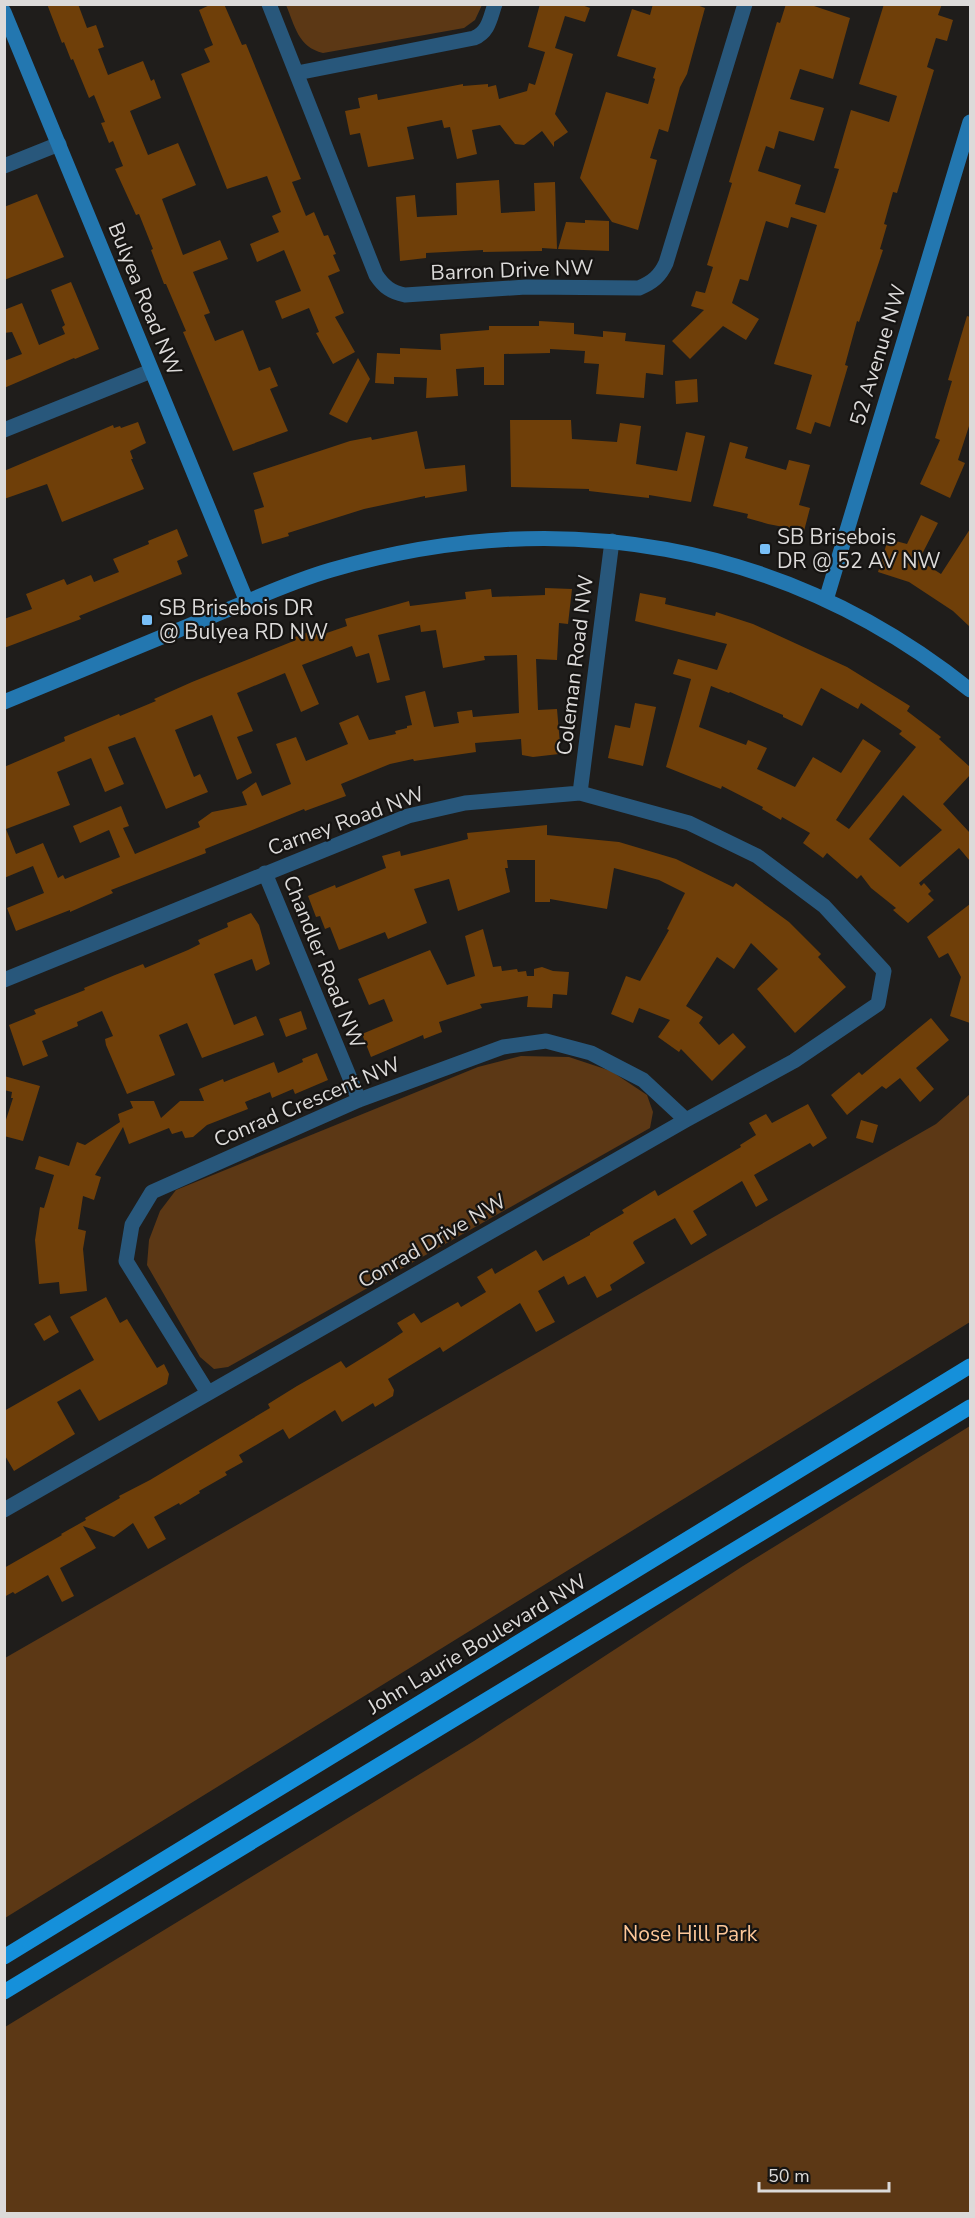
<svg xmlns="http://www.w3.org/2000/svg" width="975" height="2218" font-family="'Nunito Sans',sans-serif">
<style>
.green{fill:#5c3815}
.building{fill:#6f3f09;fill-rule:evenodd}
.lines{fill:none;stroke-linecap:round;stroke-linejoin:round}
.street{stroke:#28577b;stroke-width:15}
.secondary{stroke:#2377b0;stroke-width:15}
.primary{stroke:#1590da;stroke-width:15}
.poi-dot{fill:#78bff7;stroke:#161412;stroke-width:2}
.labels{text-anchor:middle;dominant-baseline:central;stroke-width:4.5;stroke-linejoin:round;paint-order:stroke}
.street-label{font-size:21px;fill:#dcdad9;stroke:#161412}
.poi-label{font-size:21px;fill:#dcdad9;stroke:#161412;text-anchor:start}
.park-label{font-size:21px;fill:#fdc799;stroke:#161412}
</style>
<rect width="100%" height="100%" fill="#1f1d1b"/>
<path class="green" d="M286,5H482L475,20L464,28L323,53C298,47 295,26 286,5Z
M521,1056L569,1057L611,1071L647,1095L653,1112L650,1128L228,1367L214,1369L200,1357L147,1265L149,1240L160,1211L176,1190L478,1067Z
M970,1094V1322L5,1918V1658L936,1124Z
M970,1426V2213H5V2027L474,1741L743,1566Z"/>
<path class="building" d="M47,4H78L87,28L96,25L104,47L98,49L108,75L143,61L151,81L154,79L161,98L130,111L148,155L178,143L196,185L162,199L183,255L220,240L228,259L193,272L210,313L204,315L215,341L243,330L259,371L270,367L278,386L270,389L288,431L233,451L183,332L186,331L166,284H164L151,250L153,249L139,214L136,215L115,169L123,166L113,141L109,143L101,123L105,122L94,95L89,98L73,59L71,60L64,42L62,43Z
M212,4H224L242,45L246,44L301,179L292,182L306,216L314,212L324,236L328,235L336,254L333,255L340,271L328,276L344,313L335,317L355,352L333,364L316,333L319,332L309,308L282,319L275,301L301,291L284,250L257,262L250,244L279,232L272,216L281,212L267,176L227,189L181,74L210,62L204,49L213,45L199,10Z
M540,4H579L590,8L585,22L565,16L555,48L573,54L555,114L568,132L554,142V147L542,131L524,145L515,144L500,125L472,130L477,154L457,159L450,127L444,128L442,120L407,127L414,159L368,167L360,133L350,135L345,111L360,108L358,98L377,94L378,100L463,84V86L488,84V87L496,85L499,99L527,91L529,83L535,85L545,52L528,47Z
M653,4H694L705,8L687,74L680,87L668,132L659,129L650,158L657,160L638,230L612,222L580,178L606,92L648,104L655,79L653,78L656,68L617,56L632,9L650,15Z
M786,4H808L850,18L833,79L800,69L790,99L824,108L814,141L779,131L774,149L766,146L758,171L801,185L795,204L825,213L839,169L834,168L851,110L889,122L897,96L859,84L884,4H942L938,15L953,20L947,41L936,38L927,67L934,70L897,193L893,192L884,224L887,225L880,249L883,250L859,322L857,321L845,365L848,366L830,427L815,422L811,434L796,429L812,375L774,364L817,225L791,217L788,228L766,221L748,281L740,279L732,303L759,319L746,340L723,326L690,359L672,341L704,310L691,306L696,291L705,293L713,267L707,265L732,183L729,182L777,22L780,23Z
M499,180L501,213L535,211L534,183L555,182L557,249L542,248V251L483,252V250L426,253V258L400,261L396,197L415,195L417,217L457,215L456,183Z
M37,194L64,257L4,280V207Z
M585,220L609,221V251L558,249L566,222L585,223Z
M71,282L99,349L75,359L74,358L4,388V361L22,354L12,332L4,333V310L22,303L39,345L65,334L62,327L65,325L51,290Z
M967,316L970,317V423L958,460L965,463L950,498L920,484L940,440L935,438L952,381L948,380Z
M539,321L574,323V334L603,337V331L626,333L625,341L665,345L663,375L646,373L644,398L596,394L599,364L584,363L585,351L550,349V353L504,354V385H484V367L456,369L458,396L426,398L427,378L394,377V384L375,383L377,353L400,354V348L441,350L440,334L489,330V326H539Z
M358,358L370,379L347,423L329,414Z
M697,379L698,402L676,404L675,381Z
M510,420H571L572,439L617,442L620,423L641,426L636,464L677,471L686,432L705,436L691,502L649,495V498L589,491V489L511,487Z
M138,422L146,443L130,451L133,459H131L144,489L62,522L47,484L4,499V471L113,425L114,428L120,426L121,428Z
M417,431L425,469L465,465L467,491L425,498V496L364,509L288,533L289,536L262,544L254,510L264,507L253,473L350,441L371,437L372,440Z
M730,442L748,447L745,458L786,470L789,460L810,465L799,505L810,508L804,531L768,524L747,518L748,514L713,506Z
M921,515L938,523L919,560L941,574L970,529V627L953,611L909,582L878,572L888,539L907,544Z
M177,529L188,556L177,561L182,574L79,616L81,619L4,648V619L32,609L26,594L64,579L67,585L91,575L94,582L119,572L113,559L149,544L148,541Z
M545,588L572,589L568,624L559,623L557,660L536,659L538,710L557,709L560,744H558L559,754L533,757L522,755L521,739L475,743L476,752L414,761L413,759L390,764L341,784L346,796L305,811L304,809L205,849L206,853L111,890L113,893L70,912V910L16,931L7,908L44,893L33,866L4,878V767L65,741L64,737L119,714L120,716L156,701L154,699L192,682L296,640L295,637L316,629L318,636L347,626L345,619L409,601L410,606L466,599L465,592L491,589L492,597L545,595ZM420,625L421,632L436,630L443,668L485,660L484,656L517,655L519,713L473,717L472,710L457,712L459,723L434,727L425,691L405,696L412,725L407,726V728L395,731L396,734L369,740L358,715L339,723L348,744L306,761L296,737L276,744L291,784L262,796L256,782L242,792L247,805L212,812L198,822L200,827L159,844L135,854L123,828L129,826L121,806L73,826L80,843L109,830L120,857L65,879L63,875L58,878L43,843L16,854L6,829L70,805L57,772L91,758L105,792L124,784L108,747L135,737L166,809L208,792L200,774L194,777L175,730L212,715L237,780L252,773L237,737L253,731L237,693L285,673L301,712L319,704L302,665L352,646L356,657L369,653L377,683L390,680L378,635Z
M640,593L666,598L665,604L715,616L716,612L753,624L847,667L910,706L907,711L941,737L939,739L970,767V775L943,804L970,833V861L959,848L919,883L921,886L924,883L931,891L928,894L934,900L908,923L893,910L896,908L871,888L861,875L857,879L827,853L823,858L803,843L810,833L782,817L781,820L762,809L763,807L722,786L721,789L666,767L691,679L673,674L678,659L717,670L727,644L635,621ZM711,686L729,693L730,692L783,715V717L802,726L821,688L858,709L861,703L902,731L899,734L916,747L849,829L836,820L881,751L863,739L841,773L813,757L795,787L757,769L767,748L748,740L746,745L699,727ZM903,795L942,830L900,867L869,839Z
M635,703L656,707L643,766L608,758L615,725L630,728Z
M547,825V835L619,842L676,859L733,887L736,883L789,922L821,954L818,957L846,987L795,1033L757,989L778,969L751,943L734,969L717,957L686,1006L703,1017L699,1023L719,1045L733,1033L746,1047L712,1081L681,1049L679,1052L658,1037L670,1020L639,1008L633,1023L611,1014L626,976L640,981L669,930L667,929L685,893L659,880L614,868L607,909L550,899V902H535V860H507L508,868H505L510,892L458,911L449,879L414,889L427,923L388,939L385,932L339,950L330,927L325,929L320,916L316,917L308,896L335,885L336,888L386,868L382,856L400,851L401,856L468,839L467,833Z
M970,904V1023L950,1016L961,977L948,953L939,958L927,937Z
M251,913L259,925L270,964L256,971L252,959L214,974L234,1025L256,1016L264,1035L202,1058L187,1023L159,1035L175,1075L127,1094L106,1045L105,1039L113,1036L102,1011L77,1022L78,1026L42,1041L48,1056L23,1066L9,1025L36,1014L34,1010L85,990L84,988L115,975L143,964L145,968L188,950L200,944L198,940L228,927L227,923Z
M483,929L493,967L501,966L502,971L517,969L518,972L526,971L527,976H534V969L542,967L553,971L569,972L567,995L553,994L552,1008L527,1007L528,996L480,1004L482,1008L439,1022L442,1032L424,1039L423,1035L371,1057L362,1034L393,1021L384,999L369,1005L358,979L430,950L447,985L475,976L465,936Z
M301,1011L307,1029L286,1037L279,1019Z
M931,1018L949,1040L916,1068L934,1089L920,1102L900,1078L886,1089L882,1086L847,1115L831,1095L859,1072L862,1075Z
M317,1053L328,1080L295,1094L293,1089L272,1098L270,1092L245,1102L248,1109L207,1125L193,1137L185,1138L182,1131L172,1134L169,1128L129,1144L123,1127L95,1175L101,1177L94,1200L83,1196L78,1229L86,1231L83,1249L87,1291L60,1294L59,1282L39,1284L35,1240L40,1207L44,1208L54,1175L35,1169L39,1156L69,1166L77,1142L85,1145L120,1122L118,1114L133,1108L130,1101H154L161,1118L180,1101H204L199,1089L223,1079L224,1082L274,1062L278,1073L303,1062L302,1059Z
M4,1076L40,1086L23,1141L4,1136V1126L13,1098H11L12,1092L4,1090Z
M808,1104L827,1138L813,1147L810,1143L754,1175L768,1200L756,1207L742,1181L693,1211L707,1235L691,1245L675,1218L634,1241L633,1243L645,1263L610,1285L612,1290L597,1298L585,1276L568,1285L564,1276L538,1291L555,1322L536,1332L520,1303L443,1352L440,1347L388,1379L394,1390L393,1396L375,1407L373,1403L342,1422L335,1410L289,1439L283,1429L239,1455L243,1462L225,1472L227,1475L199,1491L200,1493L180,1505L179,1503L154,1517L166,1539L148,1549L133,1523L114,1537L83,1526L96,1548L60,1568L74,1596L62,1602L48,1575L15,1594L13,1592L4,1597V1568L62,1535L61,1534L86,1520L85,1518L120,1498L119,1496L150,1480L270,1408L268,1404L297,1386L341,1361L346,1368L385,1344L403,1332L397,1323L414,1313L421,1323L458,1302L461,1307L486,1292L477,1277L492,1268L495,1274L536,1250L543,1261L590,1235V1233L624,1213L622,1210L655,1190L658,1196L741,1147L740,1145L756,1135L749,1123L766,1114L772,1123Z
M861,1120L878,1125L873,1143L856,1138Z
M106,1297L120,1323L127,1319L157,1368L164,1364L169,1374L167,1384L99,1421L80,1389L57,1402L75,1434L14,1471L4,1454V1411L94,1360L70,1317Z
M50,1315L59,1332L44,1341L34,1324Z"/>
<g class="lines">
<path class="street" d="M269,4L376,275C384,287 391,292 405,295L526,287L639,288C653,282 660,276 666,263L745,4
M297,73L474,38C489,32 490,18 495,4
M4,166L59,144
M4,430L151,371
M580,793L612,541
M265,873L359,1100
M4,980L408,816L465,803L580,793L689,823L757,856L824,906L884,971L878,1004L794,1061L686,1120L4,1510
M208,1393L126,1261L132,1225L152,1192L359,1100L503,1047L546,1041L591,1053L643,1080L686,1120"/>
<path class="secondary" d="M4,12L247,602
M826,600L970,122
M4,702C73,674 142,645 210,617C250,601 289,582 331,570C558,504 784,541 970,690"/>
<path class="primary" d="M4,1957L970,1366
M4,1992L970,1407"/>
</g>
<g class="poi-dot">
<rect x="759" y="543" width="12" height="12" rx="3"/>
<rect x="141" y="614" width="12" height="12" rx="3"/>
</g>
<g class="labels">
<g class="street-label">
<text transform="translate(512 270) rotate(-2)">Barron Drive NW</text>
<text transform="translate(145 299) rotate(68)">Bulyea Road NW</text>
<text transform="translate(878 355) rotate(-73)">52 Avenue NW</text>
<text transform="translate(575 665) rotate(-83)">Coleman Road NW</text>
<text transform="translate(346 821) rotate(-20)">Carney Road NW</text>
<text transform="translate(324 962) rotate(68)">Chandler Road NW</text>
<text transform="translate(307 1102) rotate(-23)">Conrad Crescent NW</text>
<text transform="translate(432 1241) rotate(-30)">Conrad Drive NW</text>
<text transform="translate(477 1644) rotate(-31)">John Laurie Boulevard NW</text>
</g>
<g class="poi-label">
<text x="777" y="537">SB Brisebois<tspan x="777" dy="24">DR @ 52 AV NW</tspan></text>
<text x="159" y="608">SB Brisebois DR<tspan x="159" dy="24">@ Bulyea RD NW</tspan></text>
</g>
<g class="park-label">
<text x="690" y="1934">Nose Hill Park</text>
</g>
</g>
<rect width="975" height="2218" fill="none" stroke="#dcdad9" stroke-width="12"/>
<path d="M759 2182v9h130v-9" fill="none" stroke="#dcdad9" stroke-width="3"/>
<text x="768" y="2182" font-size="18" fill="#dcdad9" stroke="#161412" stroke-width="4.5" paint-order="stroke">50 m</text>
</svg>
